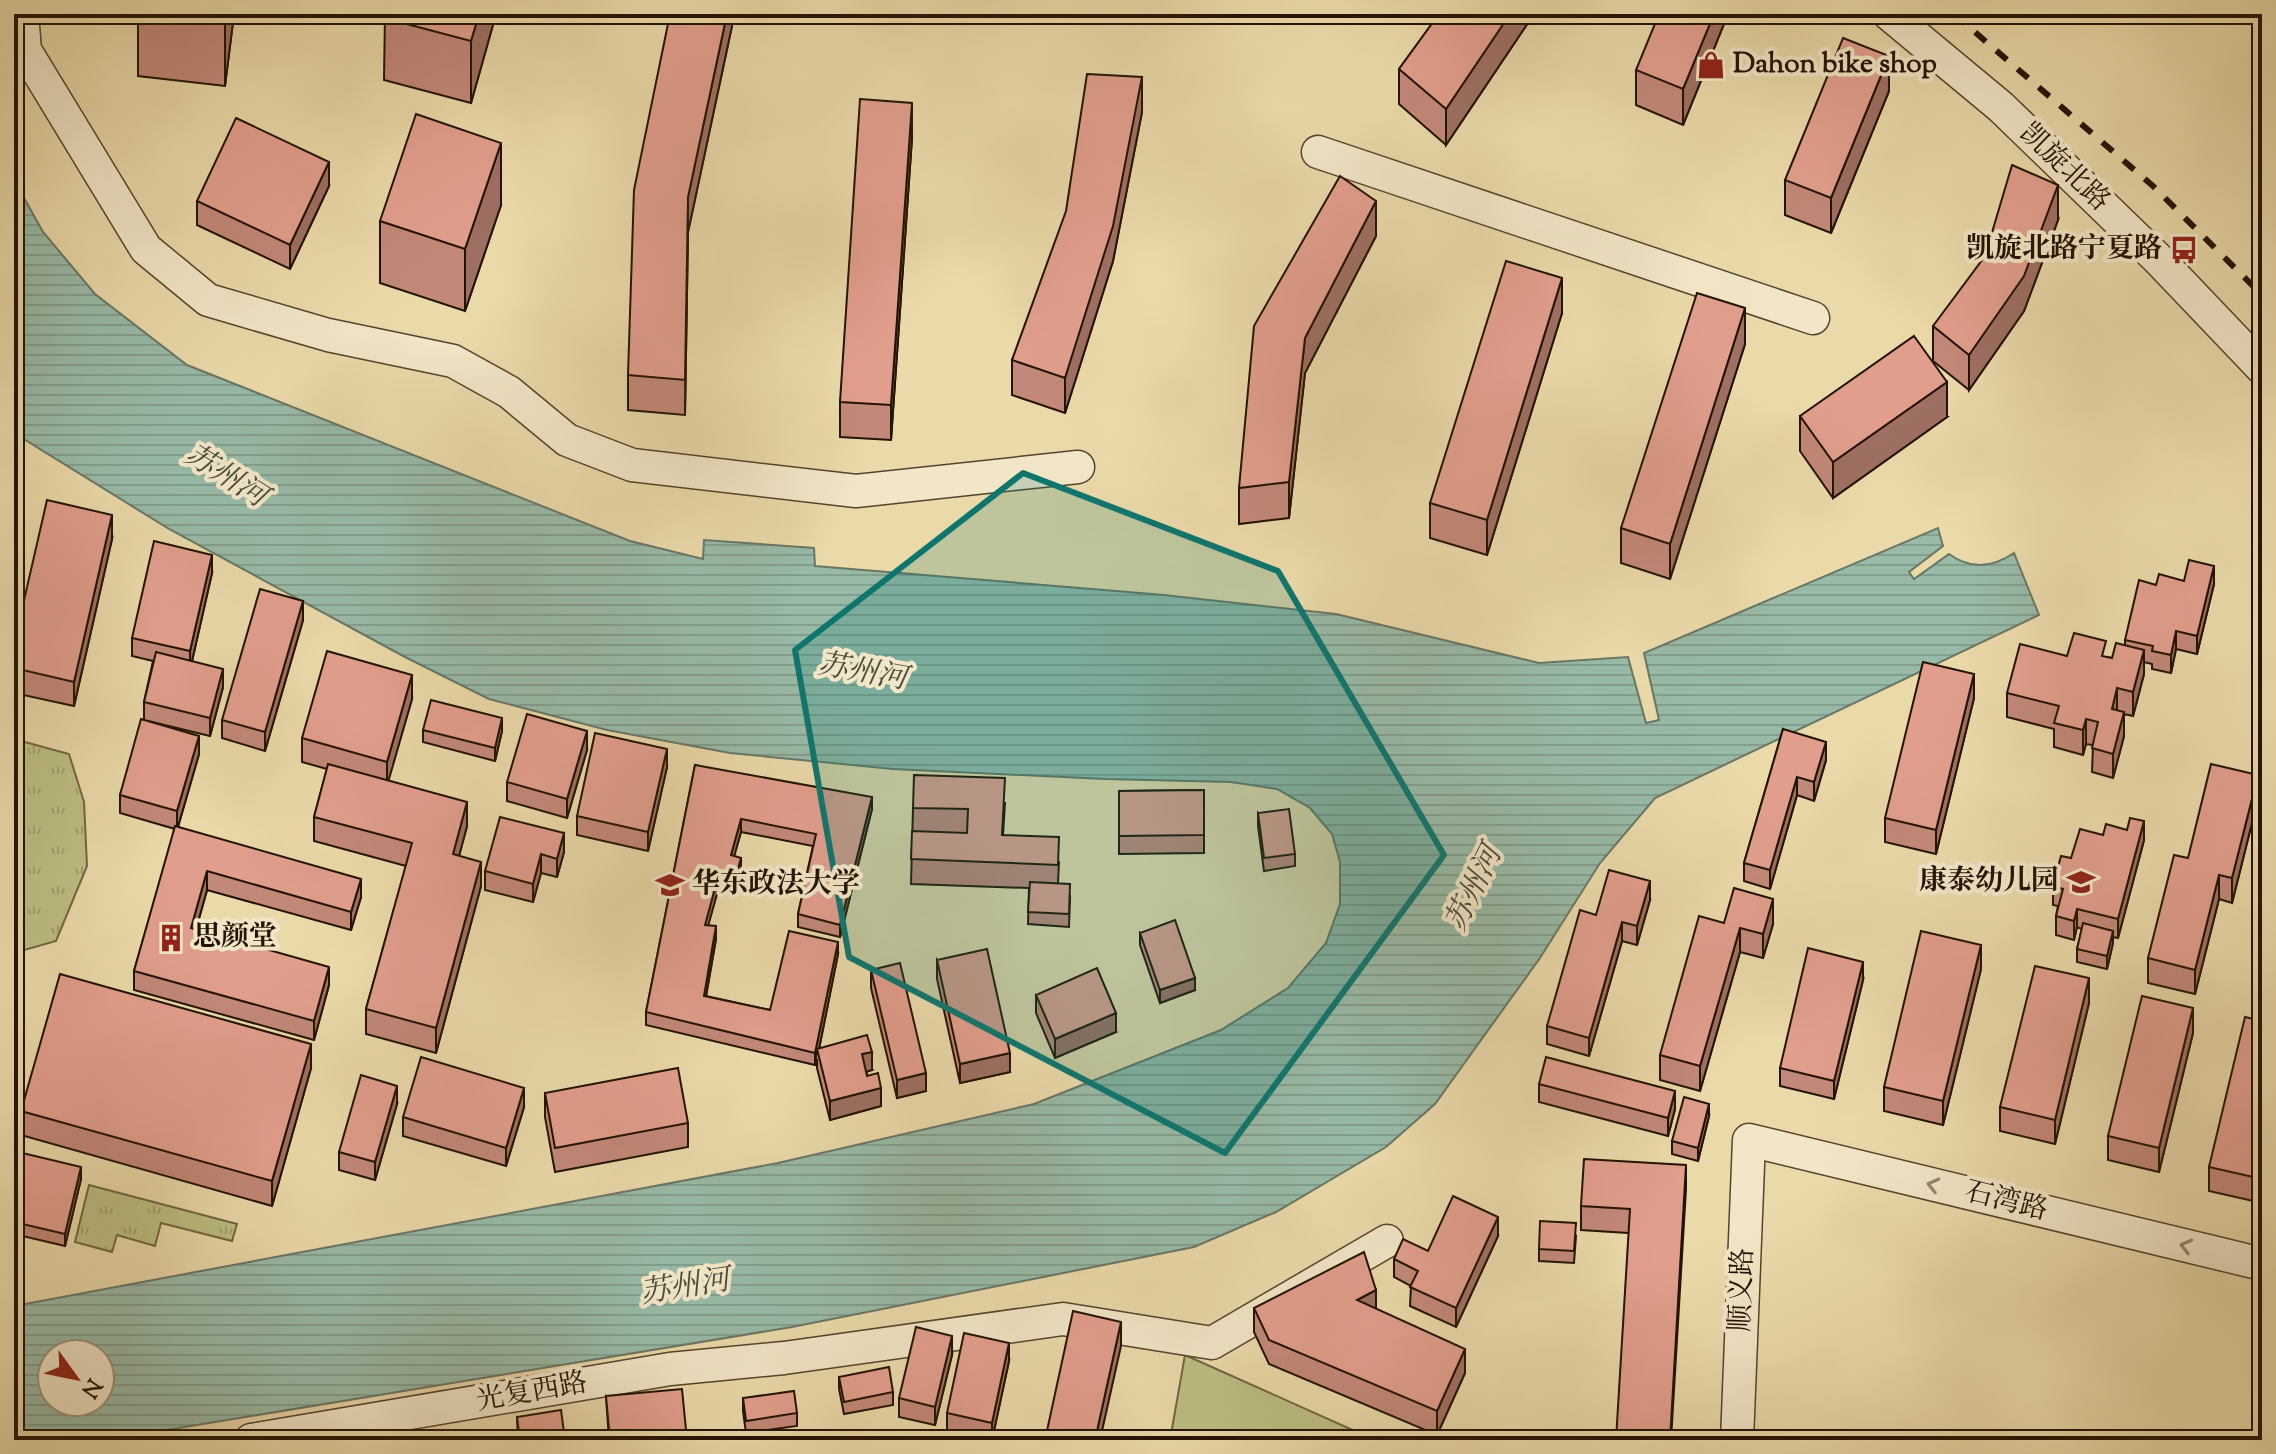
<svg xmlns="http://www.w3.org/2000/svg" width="2276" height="1454" font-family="'Sorts Mill Goudy','Noto Serif SC',serif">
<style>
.grass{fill:url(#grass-tufts);stroke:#706843;stroke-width:2}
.park{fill:#bcbe84;stroke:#706843;stroke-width:2}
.water{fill:url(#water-rules);stroke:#697765;stroke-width:2;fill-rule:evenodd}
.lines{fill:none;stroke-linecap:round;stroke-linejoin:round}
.minor-casing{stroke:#55442c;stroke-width:35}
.minor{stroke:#f1e6c7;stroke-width:32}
.rail{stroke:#231302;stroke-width:6;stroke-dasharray:14 14;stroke-linecap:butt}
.wall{fill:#c28879;stroke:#231302;stroke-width:2}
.shaded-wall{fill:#9e6f63;stroke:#231302;stroke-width:2}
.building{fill:#e19e8d;stroke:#231302;stroke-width:2}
.oneway{stroke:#94876e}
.marked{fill:#0f766e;fill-opacity:0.2;stroke:#0f766e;stroke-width:6;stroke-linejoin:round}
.labels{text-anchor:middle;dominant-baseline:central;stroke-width:8;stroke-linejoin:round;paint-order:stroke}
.poi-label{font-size:28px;font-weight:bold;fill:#231302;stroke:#f1e6c7;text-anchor:start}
.street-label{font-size:28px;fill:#231302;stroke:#f1e6c7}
.water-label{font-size:30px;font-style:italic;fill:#4c4d3c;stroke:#f1e6c7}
</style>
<defs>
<pattern id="grass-tufts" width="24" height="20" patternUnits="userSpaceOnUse" patternTransform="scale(2)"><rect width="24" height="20" fill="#bcbe84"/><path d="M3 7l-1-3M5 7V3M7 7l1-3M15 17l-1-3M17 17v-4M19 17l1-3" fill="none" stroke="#a1a270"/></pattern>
<pattern id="water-rules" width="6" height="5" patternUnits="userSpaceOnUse" patternTransform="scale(2)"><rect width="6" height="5" fill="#98baa7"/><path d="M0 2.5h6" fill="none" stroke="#839f8e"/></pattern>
</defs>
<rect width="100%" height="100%" fill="#ead9a9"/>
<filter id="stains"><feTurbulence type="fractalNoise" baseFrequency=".0025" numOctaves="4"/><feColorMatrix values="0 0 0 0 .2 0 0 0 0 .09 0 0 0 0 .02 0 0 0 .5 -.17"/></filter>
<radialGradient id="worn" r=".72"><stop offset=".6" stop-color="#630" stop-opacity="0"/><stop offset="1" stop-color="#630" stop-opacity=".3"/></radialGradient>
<path class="grass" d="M14,739L69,754L84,802L87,866L56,941L14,953Z
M89,1185L237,1224L232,1241L161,1223L155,1246L117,1235L112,1252L75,1242Z"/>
<path class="park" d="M1185,1355L1375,1440H1170Z"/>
<path class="water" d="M14,180L43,232L95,294L187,365L630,541L703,559L704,540L814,548L815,566L1164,595L1336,614L1539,663L1628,657L1646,723L1659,720L1644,653L1938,528L1943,546L1909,572L1914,579L1949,554C1971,570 1992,568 2014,553L2039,615L1655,798L1600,863L1540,958L1435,1104L1386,1147L1276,1212L1194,1247L792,1327L106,1440H14V1306L778,1163L1034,1104L1221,1030L1288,988L1326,943L1340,904V862L1332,834L1310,808L1277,789L1231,782L1105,779L893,769L730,753L607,730L489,699L405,657L169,529L14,433ZM52,1354H100V1402H52Z"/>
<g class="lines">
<defs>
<path id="minor" d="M22,14L25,50L146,249L208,300L328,335L453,361L509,392L567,440L632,465L856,491L1078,467
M1889,14L2001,107L2158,259L2262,368
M1318,152L1813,318
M251,1440L670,1369L784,1358L1063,1319L1212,1343L1387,1241
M1737,1440L1749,1140L2262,1264"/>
</defs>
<use href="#minor" class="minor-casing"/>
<use href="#minor" class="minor"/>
<path class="rail" d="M1954,14L2153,186L2262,295"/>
</g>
<path class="wall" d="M138,14H234L225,86L138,76Z
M385,14H496L471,103L384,80Z
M732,14V26L688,232L685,415L628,410V375Z
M1199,14H1212L1208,20Z
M1439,14H1534L1446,145L1399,104V69Z
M1728,14L1683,125L1636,105V70Z
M1889,91L1831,233L1785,215V180Z
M1142,112L1113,261L1065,413L1012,395V360Z
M912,138L891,440L840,437V402Z
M329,186L290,269L197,225V201Z
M501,205L465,311L380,283V221Z
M2058,220L2024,311L1969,390L1933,361V326Z
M1376,236L1305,373L1289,518L1239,524V488Z
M1562,313L1487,555L1430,538V503Z
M1745,344L1670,579L1621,563V528Z
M1800,416L1947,417L1833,498L1800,451Z
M112,539L74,706L14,693V644Z
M212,573L192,661L223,687L210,736L148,721L199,754L178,827L361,897L351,930L207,890L196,929L329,985L314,1040L134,990V971L175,829L120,813V795L144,720V702L153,661L132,656V638Z
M2184,581L2214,584L2197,654L2176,649L2171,673L2152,669V664L2144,662V674L2133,716L2124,714V736L2113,778L2092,772L2093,745L2086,744L2083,755L2054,747V729L2007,717V693L2067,656L2106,657L2112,658L2125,645V640L2156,585Z
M2262,614V653L2253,642V624Z
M303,620L265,751L222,738V720Z
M1974,698L1936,854L1885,842V818Z
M412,699L388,780L467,826L459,856L481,886L436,1053L366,1034V1009L406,866L314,841V817L327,769L302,762V738Z
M1783,729L1826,760L1814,801L1797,795L1770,889L1744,881V863Z
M423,730L502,731L495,761L423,742Z
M587,750L567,818L507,801V782Z
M695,765L872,809L840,937L798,927V914L813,846L741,832L734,856L741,871L734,895L718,890L708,925L716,939L706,996L770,1010L838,954L819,1049L872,1070L866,1072L881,1106L830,1120L817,1068V1059L815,1065L646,1025V1012Z
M667,767L648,851L577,835V816Z
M1204,790V853L1119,854V791Z
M2258,799L2232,903L2219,899L2195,994L2148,983V958L2188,858Z
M1005,803L1003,835L1059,862L1058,883L1070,896L1069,927L1028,924L1029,888L911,884L913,808Z
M1258,813L1295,854V866L1264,871L1258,826Z
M564,833V852L557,877L541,873L533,902L485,890V871Z
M2103,835L2144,840L2118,938L2113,937V943L2107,969L2077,962V949L2082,929L2077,927L2074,940L2056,935V916L2058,906L2053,905V886L2071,858Z
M1650,900L1637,945L1622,941L1589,1056L1547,1044V1026L1596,915Z
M1724,923L1773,924L1763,958L1740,952L1700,1091L1660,1080V1055Z
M1140,933L1195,990L1160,1003L1140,945Z
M2262,942V1011L2252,1008V984Z
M937,960L1010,1072L960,1083L937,979Z
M1981,969L1943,1125L1884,1111V1087Z
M871,970L926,1091L897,1098L871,988Z
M1863,980L1834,1099L1780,1086V1068Z
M1036,995L1116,1032L1055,1058L1036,1013Z
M2089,1003L2055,1144L2000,1131V1107Z
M2262,1021V1203L2209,1191V1167Z
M2193,1033L2159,1172L2108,1160V1136Z
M311,1068L272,1206L21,1135V1111Z
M1539,1084L1675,1109L1668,1136L1539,1102Z
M545,1093L688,1123V1147L555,1172L545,1117Z
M397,1104L375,1180L339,1170V1152Z
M524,1107L506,1166L403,1136V1117Z
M1709,1116L1698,1161L1672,1154V1141Z
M14,1151L81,1179L65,1246L14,1234Z
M1686,1189L1628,1233L1581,1230V1206Z
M1498,1236L1456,1327L1410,1306L1411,1286L1394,1277V1259Z
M1576,1236L1574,1263L1539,1261V1249Z
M1254,1308L1376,1309L1465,1373L1437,1435L1269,1364L1254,1332Z
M952,1355L935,1425L899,1417V1398Z
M1009,1361L992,1440H985L947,1432V1413Z
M839,1377L893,1392V1405L844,1414L839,1389Z
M606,1396L687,1440H609Z
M743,1398L797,1413V1426L746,1433L743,1411Z
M517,1417L565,1440H518Z"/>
<path class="shaded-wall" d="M226,14H234L225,86V24Z
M479,14H496L471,103V41Z
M727,14H732V26L688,232L685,415L688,197Z
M1510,14H1534L1446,145V109Z
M1714,14H1728L1683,125V89Z
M1889,56V91L1831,233V198Z
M1142,77V112L1113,261L1065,413V378Z
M912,103V138L891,440V405Z
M501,143V205L465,311V249Z
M329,162V186L290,269V245Z
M2058,185V220L2024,311L1969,390V355Z
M1376,201V236L1305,373L1289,518V482L1305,338Z
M1562,278V313L1487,555V520Z
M1745,308V344L1670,579V544Z
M1947,382V417L1833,498V462Z
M22,505V524L14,554V535Z
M112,515V539L74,706V682Z
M212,555V573L190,670V651Z
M2214,566V584L2197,654V636Z
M303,601V620L265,751V732Z
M2176,631V649L2171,673V655Z
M2144,650V674L2133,716V692Z
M223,669V687L210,736V718Z
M1974,674V698L1936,854V830Z
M412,675V699L387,786V762Z
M2117,688V712L2112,709Z
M2124,712V736L2113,778V754Z
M502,718V731L495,761V748Z
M2086,719V744L2083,755V730Z
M587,731V750L567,818V799Z
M199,736V754L177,830V811Z
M1826,742V760L1814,801V782Z
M667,749V767L648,851V832Z
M2258,775V799L2232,903V878Z
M1797,777V795L1770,889V870Z
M872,797V809L840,937V925Z
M467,802V826L453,879V854Z
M741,819V832L731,867V855Z
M2144,821V840L2118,938V919Z
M564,833V852L557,877V859Z
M541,854V873L533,902V884Z
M741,858V871L734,895V883Z
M481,862V886L436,1053V1028Z
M207,871V890L191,947V928Z
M2219,875V899L2195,994V970Z
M718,877V890L705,937V925Z
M361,879V897L351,930V912Z
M1650,881V900L1637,945V926Z
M1773,899V924L1763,958V934Z
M2077,909V927L2074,940V921Z
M1622,922V941L1589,1056V1038Z
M716,926V939L704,1008V996Z
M1740,928V952L1700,1091V1066Z
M2113,931V943L2107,969V956Z
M838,942V954L818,1054L817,1049L815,1065V1053Z
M1981,945V969L1943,1125V1101Z
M1863,962V980L1834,1099V1081Z
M329,967V985L314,1040V1021Z
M1195,978V990L1160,1003V990Z
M2089,978V1003L2055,1144V1120Z
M2193,1008V1033L2159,1172V1148Z
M1116,1013V1032L1055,1058V1039Z
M311,1044V1068L272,1206V1181Z
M872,1052V1070L862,1073V1054Z
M1010,1053V1072L960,1083V1064Z
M926,1073V1091L897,1098V1080Z
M397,1086V1104L375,1180V1162Z
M524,1088V1107L506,1166V1148Z
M881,1088V1106L830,1120V1101Z
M1675,1091V1109L1668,1136V1118Z
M1709,1104V1116L1698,1161V1148Z
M1686,1165V1189L1671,1440H1670Z
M81,1167V1179L65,1246V1234Z
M1498,1217V1236L1456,1327V1308Z
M1376,1290V1314L1357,1300Z
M1121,1322V1346L1100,1440H1095Z
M952,1336V1355L935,1425V1407Z
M1009,1343V1361L992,1440V1423Z
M1465,1349V1373L1437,1435V1411Z"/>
<path class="building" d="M142,14H226L225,24Z
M385,14H479L471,41L384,18Z
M670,14H727L688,197L685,380L628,375L634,190Z
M1439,14H1510L1446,109L1399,69Z
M1659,14H1714L1683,89L1636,70Z
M1843,38L1889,56L1831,198L1785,180Z
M1087,74L1142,77L1113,226L1065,378L1012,360L1066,211Z
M860,99L912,103L891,405L840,402Z
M416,114L501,143L465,249L380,221Z
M236,118L329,162L290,245L197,201Z
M2012,165L2058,185L2024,276L1969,355L1933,326L1985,256Z
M1340,176L1376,201L1305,338L1289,482L1239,488L1254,326Z
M1506,261L1562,278L1487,520L1430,503Z
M1697,293L1745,308L1670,544L1621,528Z
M1914,336L1947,382L1833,462L1800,416Z
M47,500L112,515L74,682L14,668V644Z
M14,503L22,505L14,535Z
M154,541L212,555L190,651L132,638Z
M2189,560L2214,566L2197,636L2176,631L2171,655L2152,651L2153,646L2125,640L2139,580L2156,585L2159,574L2184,581Z
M260,589L303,601L265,732L222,720Z
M2262,614V634L2253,624Z
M2074,633L2106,641L2102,656L2112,658L2116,643L2144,650L2133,692L2117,688L2112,709L2124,712L2113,754L2092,748L2098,722L2086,719L2083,730L2054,723L2059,706L2007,693L2020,644L2067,656Z
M327,651L412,675L387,762L302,738Z
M156,652L223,669L210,718L144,702Z
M1923,662L1974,674L1936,830L1885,818Z
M431,700L502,718L495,748L423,730Z
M527,714L587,731L567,799L507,782Z
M141,719L199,736L177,811L120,795Z
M1783,729L1826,742L1814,782L1797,777L1770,870L1744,863Z
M595,733L667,749L648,832L577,816Z
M328,764L467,802L453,854L481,862L436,1028L366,1009L412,843L314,817Z
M2211,764L2258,775L2232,878L2219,875L2195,970L2148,958L2174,855L2188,858Z
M695,765L872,797L840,925L798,914L816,834L741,819L731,855L741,858L734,883L718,877L705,925L716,926L704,996L770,1010L789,931L838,942L815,1053L646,1012Z
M914,775L1005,778L1002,835L1059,837L1058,865L911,859L912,831L967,833L968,809L913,808Z
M1204,790V835L1119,836V791Z
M1289,809L1295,854L1264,858L1258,813Z
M500,817L564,833L557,859L541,854L533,884L485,871Z
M2130,818L2144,821L2118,919L2077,909L2074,921L2056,916L2063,889L2053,886L2061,856L2071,858L2080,829L2103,835L2106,824L2127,830Z
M175,826L361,879L351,912L207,871L191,928L329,967L314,1021L134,971Z
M1609,870L1650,881L1637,926L1622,922L1589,1038L1547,1026L1580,910L1596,915Z
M1030,882L1070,884L1069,914L1028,912Z
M1734,888L1773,899L1763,934L1740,928L1700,1066L1660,1055L1699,916L1724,923Z
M1175,920L1195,978L1160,990L1140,933Z
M2083,923L2113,931L2107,956L2077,949Z
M1921,931L1981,945L1943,1101L1884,1087Z
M2262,942V986L2252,984Z
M1808,948L1863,962L1834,1081L1780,1068Z
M987,949L1010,1053L960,1064L937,960Z
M900,963L926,1073L897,1080L871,970Z
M2035,966L2089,978L2055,1120L2000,1107Z
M1097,968L1116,1013L1055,1039L1036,995Z
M60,974L311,1044L272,1181L21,1111Z
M2142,996L2193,1008L2159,1148L2108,1136Z
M2245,1017L2262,1021V1179L2209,1167Z
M867,1035L872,1052L862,1054L867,1076L878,1073L881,1088L830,1101L817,1049Z
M421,1057L524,1088L506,1148L403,1117Z
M1546,1057L1675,1091L1668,1118L1539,1084Z
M678,1068L688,1123L555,1148L545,1093Z
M361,1075L397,1086L375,1162L339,1152Z
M1684,1097L1709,1104L1698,1148L1672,1141Z
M14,1151L81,1167L65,1234L14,1222Z
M1584,1159L1686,1165L1670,1440H1616L1630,1209L1581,1206Z
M1453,1196L1498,1217L1456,1308L1410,1287L1418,1271L1394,1259L1403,1239L1428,1251Z
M1540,1221L1576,1223L1574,1251L1539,1249Z
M1364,1252L1376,1290L1357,1300L1465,1349L1437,1411L1269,1340L1254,1308Z
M1073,1311L1121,1322L1095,1440H1045Z
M916,1327L952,1336L935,1407L899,1398Z
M964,1333L1009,1343L992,1423L947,1413Z
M889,1367L893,1392L844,1402L839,1377Z
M682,1389L687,1440H610L606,1396Z
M794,1391L797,1413L746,1421L743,1398Z
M561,1410L565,1440H520L517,1417Z"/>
<defs><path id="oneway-chevron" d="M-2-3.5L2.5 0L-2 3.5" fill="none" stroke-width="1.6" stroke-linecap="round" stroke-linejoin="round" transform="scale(2)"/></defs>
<g class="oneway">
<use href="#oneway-chevron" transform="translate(1933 1185) rotate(-166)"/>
<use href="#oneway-chevron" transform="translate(2186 1246) rotate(-166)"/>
</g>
<path class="marked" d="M1023,473L1278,571L1444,855L1225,1153L849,957L795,650Z"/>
<defs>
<symbol id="shop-bare" viewBox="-9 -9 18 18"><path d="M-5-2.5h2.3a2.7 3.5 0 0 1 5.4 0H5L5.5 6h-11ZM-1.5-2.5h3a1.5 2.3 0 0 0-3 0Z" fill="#8f2418" stroke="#f1e6c7" stroke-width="2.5" paint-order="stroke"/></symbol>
<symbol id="bus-bare" viewBox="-9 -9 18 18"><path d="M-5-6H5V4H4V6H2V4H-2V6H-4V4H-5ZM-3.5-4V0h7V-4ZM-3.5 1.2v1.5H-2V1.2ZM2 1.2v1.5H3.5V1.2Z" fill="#8f2418" stroke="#f1e6c7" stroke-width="2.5" paint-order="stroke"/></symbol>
<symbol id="school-bare" viewBox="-9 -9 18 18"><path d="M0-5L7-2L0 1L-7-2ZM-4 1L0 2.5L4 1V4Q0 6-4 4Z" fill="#8f2418" stroke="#f1e6c7" stroke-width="2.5" paint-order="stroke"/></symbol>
<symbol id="university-bare" viewBox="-9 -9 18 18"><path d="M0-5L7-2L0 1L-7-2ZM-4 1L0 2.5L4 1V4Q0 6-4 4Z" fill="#8f2418" stroke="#f1e6c7" stroke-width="2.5" paint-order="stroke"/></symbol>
<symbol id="building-bare" viewBox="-9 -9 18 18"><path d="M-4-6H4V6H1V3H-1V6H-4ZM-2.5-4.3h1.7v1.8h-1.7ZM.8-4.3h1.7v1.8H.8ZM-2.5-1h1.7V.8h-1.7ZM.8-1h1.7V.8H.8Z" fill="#8f2418" stroke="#f1e6c7" stroke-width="2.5" paint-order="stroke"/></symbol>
</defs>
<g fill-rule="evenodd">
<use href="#shop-bare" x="1691" y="45" width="40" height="40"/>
<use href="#bus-bare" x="2164" y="230" width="40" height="40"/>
<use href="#school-bare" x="2061" y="862" width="40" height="40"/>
<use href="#university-bare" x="650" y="865" width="40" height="40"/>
<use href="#building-bare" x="151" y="918" width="40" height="40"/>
</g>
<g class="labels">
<g class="poi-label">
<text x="1733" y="65">Dahon bike shop</text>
<text x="2162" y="250" text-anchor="end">凯旋北路宁夏路</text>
<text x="2059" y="882" text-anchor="end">康泰幼儿园</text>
<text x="692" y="885">华东政法大学</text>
<text x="193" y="938">思颜堂</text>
</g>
<g class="street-label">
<text transform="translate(2064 168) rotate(44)">凯旋北路</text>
<text transform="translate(2006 1202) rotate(14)">石湾路</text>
<text transform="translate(1743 1290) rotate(-88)">顺义路</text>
<text transform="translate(532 1393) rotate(-10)">光复西路</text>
</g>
<g class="water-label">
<text transform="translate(225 477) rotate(32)">苏州河</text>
<text transform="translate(862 673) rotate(10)">苏州河</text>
<text transform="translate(1475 889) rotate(-64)">苏州河</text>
<text transform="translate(685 1288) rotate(-9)">苏州河</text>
</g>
</g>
<rect width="2276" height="1454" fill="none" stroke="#ead9a9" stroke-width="48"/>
<rect x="16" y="16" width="2244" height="1422" fill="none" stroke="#231302" stroke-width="4"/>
<rect x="24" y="24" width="2228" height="1406" fill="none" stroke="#231302" stroke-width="2"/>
<g transform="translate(76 1378) rotate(123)"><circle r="38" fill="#f1e6c7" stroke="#9f9278" stroke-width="2"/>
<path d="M0-6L14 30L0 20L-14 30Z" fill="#8f2418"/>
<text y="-12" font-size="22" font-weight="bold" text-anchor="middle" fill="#231302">N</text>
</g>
<rect width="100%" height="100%" filter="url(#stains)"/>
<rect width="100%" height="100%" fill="url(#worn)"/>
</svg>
